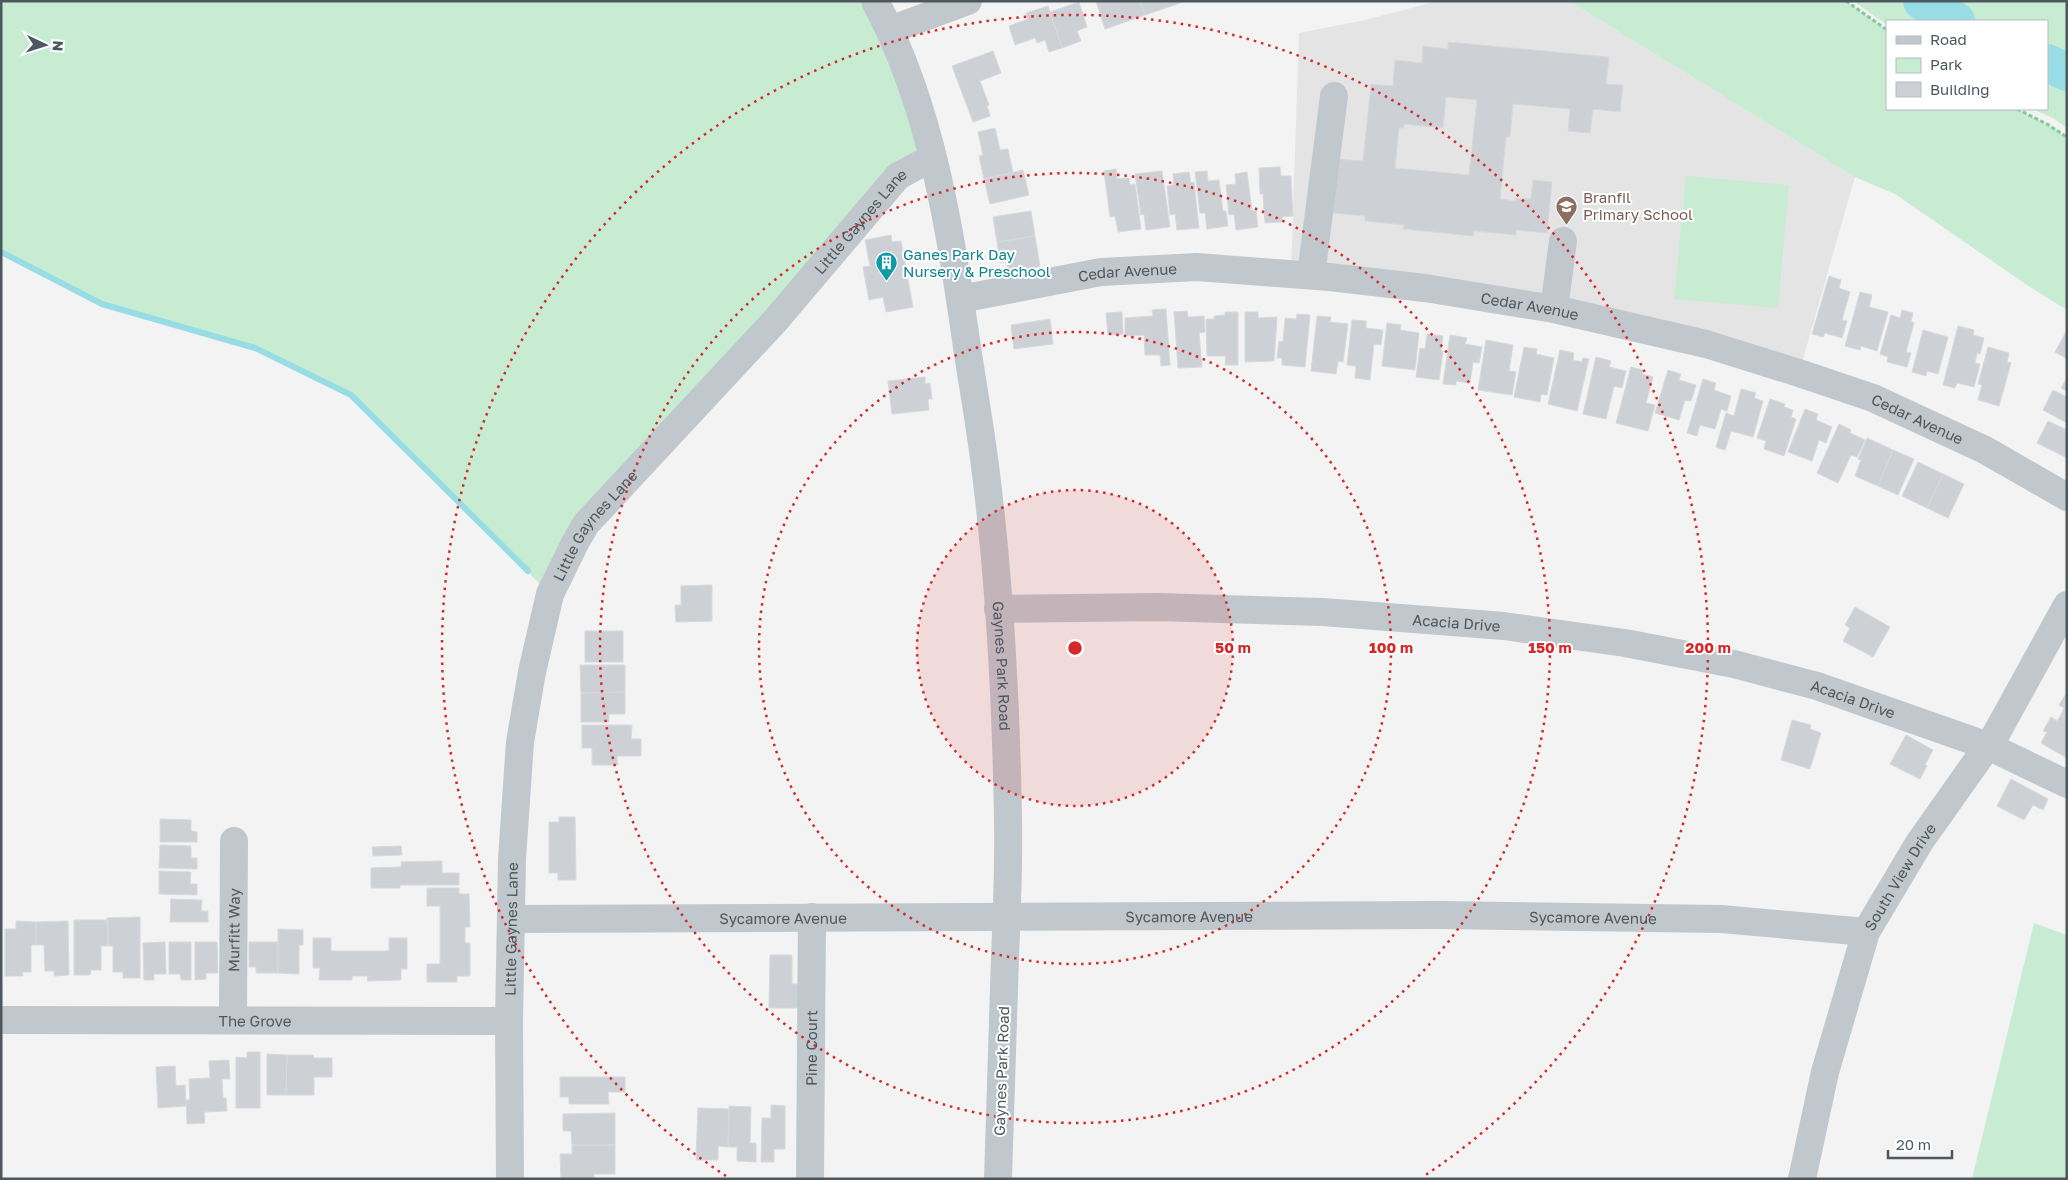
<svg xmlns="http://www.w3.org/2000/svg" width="2068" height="1180" font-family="'Golos Text',sans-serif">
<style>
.education{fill:#e5e4e4}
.green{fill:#c7ecd1}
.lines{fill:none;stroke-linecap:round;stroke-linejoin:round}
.stream{stroke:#98dde5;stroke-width:6}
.river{stroke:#98dde5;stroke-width:38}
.building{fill:#cdd0d4;stroke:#d7d9dd;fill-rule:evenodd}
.path{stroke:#81c89e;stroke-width:3;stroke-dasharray:4 2.5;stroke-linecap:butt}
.minor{stroke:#c0c8cd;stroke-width:28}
.ring{fill:none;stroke:#d62828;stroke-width:2.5;stroke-dasharray:2.5 5}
.labels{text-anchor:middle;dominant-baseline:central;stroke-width:4;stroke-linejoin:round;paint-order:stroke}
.education-label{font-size:15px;fill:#785e54;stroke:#fff;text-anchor:start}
.street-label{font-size:15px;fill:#4c575e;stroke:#fff}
.culture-label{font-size:15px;fill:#0d838f;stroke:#fff;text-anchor:start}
.centre{fill:#d62828;stroke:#fff;stroke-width:2.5}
.ring-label{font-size:15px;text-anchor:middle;font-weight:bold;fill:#d62828;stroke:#fff;stroke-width:4;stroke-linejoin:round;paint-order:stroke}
</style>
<rect width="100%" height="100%" fill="#f4f3f3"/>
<path class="education" d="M1438,1H1569L1855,177L1799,373L1706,344L1291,273L1299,33L1365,20Z"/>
<path class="green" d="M1,1H875L932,158L586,524L550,594L351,395L255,348L102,304L1,252Z
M1569,1H1846L1887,30V109H2017L2047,124L2067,137V310L2027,285L1895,194L1855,177Z
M1853,1H2067V128L2053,118L2032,109H2047V21H1887V25Z
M1686,176L1789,185L1778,308L1674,299Z
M2034,923L2067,935V1179H1972Z"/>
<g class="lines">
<path class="stream" d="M1,252L102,304L255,348L351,395L528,571"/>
<path class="river" d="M1922,1L1956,21
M2047,63L2067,72"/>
</g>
<path class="building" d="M1096,1H1140L1145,15L1105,29Z
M1140,1H1186L1145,15Z
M1079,2L1087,27L1077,31L1081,41L1062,48L1050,12Z
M1048,6L1062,48L1049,52L1045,40L1037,43L1035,38L1015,45L1009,26L1028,19L1026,13Z
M1448,42L1609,57L1606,84L1623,85L1620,112L1593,109L1590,133L1568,131L1570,109L1513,104L1510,137H1506L1500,199L1516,201V198L1531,199L1533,180L1552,182L1547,233L1516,230V235L1474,231L1473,236L1403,229L1404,225L1365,221V216L1333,213L1338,159L1363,161L1371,84L1393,86L1395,60L1422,63L1423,46L1448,49ZM1446,97L1477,100L1469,175L1395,168L1399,128H1404V124L1443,128Z
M993,51L1001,73L980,81L989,105L987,106L990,116L973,122L952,66Z
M995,128L1000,150L1008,149L1013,173L984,179L979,156L983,155L978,132Z
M1280,167L1281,176H1291L1293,216L1282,217V222L1265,223L1263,194H1260L1259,168Z
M1116,169L1117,179L1129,178L1130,185L1135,184L1141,229L1118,232L1115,216L1110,217L1104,171Z
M1023,170L1029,195L990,204L984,179Z
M1162,171L1170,227L1146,230L1144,214L1141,215L1135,174Z
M1207,171L1208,181L1219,180L1223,211H1226L1228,226L1207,229L1205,213H1200L1195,172Z
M1189,172L1191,183L1194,182L1199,228L1177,230L1175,214L1170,215L1167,186L1174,185L1173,174Z
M1247,172L1252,211L1256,210L1258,227L1236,230L1234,214L1229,215L1226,185L1236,184L1235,174Z
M1031,211L1035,236L997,242L993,217Z
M891,235L892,242L901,241L913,307L886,312L883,297L869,300L863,267L870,266L865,240Z
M1035,236L1040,267L1008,272L1007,262L1000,263L997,242Z
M1829,276L1841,280L1839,288L1850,292L1842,320L1847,321L1842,338L1825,333L1823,337L1812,334Z
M1860,292L1872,295L1869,307L1888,312L1877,351L1861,346L1860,350L1845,346Z
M1166,309L1170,365L1161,366L1160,355H1145L1144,335L1125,336V318L1153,316L1152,310Z
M1902,310L1913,313L1911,321L1914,323L1906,352L1911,353L1907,367L1887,362L1888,357L1880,354L1891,315L1900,318Z
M1187,311L1188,317L1204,316L1205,332L1199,333L1202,367L1178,368L1174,312Z
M1122,312L1123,334L1108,335L1106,313Z
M1225,312H1238V365H1225L1226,356H1207L1206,319H1214V316L1225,315Z
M1245,312H1258V318L1277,317L1274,361L1245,362Z
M1297,314L1310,315L1305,367L1282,365V358H1277L1279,341L1283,342L1285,318L1296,319Z
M1317,316L1331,317L1330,322L1348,324L1343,362L1338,361L1336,374L1311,371Z
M1050,319L1053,344L1014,349L1011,325Z
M1352,320L1366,321V328L1383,330L1381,345L1374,344L1370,380L1355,378L1356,366L1347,365Z
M1387,323L1401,325L1400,330L1419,333L1415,370L1382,366Z
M1958,326L1974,330L1973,335L1984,338L1980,354L1977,353L1975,363L1980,364L1974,387L1957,383L1955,388L1943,385Z
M1923,330L1948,337L1938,374L1927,371L1926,376L1912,372Z
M2067,330V359L2055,352Z
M1427,334L1443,336L1441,351H1443L1439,380L1416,377L1420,348L1425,349Z
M1450,335L1467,338L1465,344L1482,347L1479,363L1473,362L1470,383L1456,381V385L1443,384Z
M1486,340L1513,345L1509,371L1516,372L1512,395L1478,390Z
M1524,347L1537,349L1536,354L1554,358L1547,395L1541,394L1540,402L1514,397Z
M1988,347L2009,353L2007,362L2011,363L1999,406L1978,400L1982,385L1978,384Z
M1560,350L1574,353L1573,360L1582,362L1583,358L1589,359L1577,411L1548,404Z
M1596,357L1611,361L1609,367L1626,371L1622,388L1614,386L1606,419L1583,414Z
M1631,367L1643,370L1642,374L1653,377L1646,403L1655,405L1648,431L1616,423Z
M1668,370L1681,374L1679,380L1696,385L1691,401L1685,400L1679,420L1655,413Z
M925,377V384L930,383L932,399H928L929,410L892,414L888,381Z
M2067,378V391L2061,388Z
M1703,379L1716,383L1714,390L1731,396L1727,411L1721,409L1715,429L1700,425L1697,436L1687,433Z
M1741,389L1756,393L1754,398L1763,401L1753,437L1731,431L1725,450L1716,447L1726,413L1734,416Z
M2053,390L2067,397V423L2043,410Z
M1770,399L1785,404L1784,407L1793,410L1791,417L1796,419L1784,456L1764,449L1766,441L1757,438Z
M1805,409L1818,414L1816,420L1832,427L1826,443L1819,440L1812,461L1788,452Z
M2048,421L2067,430V458L2037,443Z
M1839,424L1851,430L1850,433L1865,440L1857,457L1851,455L1838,483L1817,473Z
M1867,438L1893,450L1878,486L1855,476L1861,460L1858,459Z
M1893,450L1914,459L1898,495L1878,486Z
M1918,462L1943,474L1927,508L1902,496Z
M1943,474L1964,484L1948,518L1927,508Z
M712,585V621L676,622L675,605H681V586Z
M1855,607L1890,627L1873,657L1843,641L1850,628L1845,625Z
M585,631H623V662H585Z
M580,665H625V692L581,693Z
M625,692V714H609V722H581V693Z
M2067,692V718L2061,715L2064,708L2059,705Z
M2061,715L2067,718V758L2041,743L2047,732L2043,731L2051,717L2057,721Z
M1792,720L1811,725L1810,729L1821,733L1810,769L1781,760Z
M582,725H632L631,739H641V756H617L618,765H592V748H582Z
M1906,735L1933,750L1925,765L1927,766L1920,779L1890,764Z
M2011,779L2048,799L2043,810L2033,805L2024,820L1997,806Z
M559,817H575L576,880H558V873H549V822H559Z
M160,819L191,820V831L197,832V842H160Z
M160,845L191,846V858H197V869L159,868Z
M401,846L402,855L373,856L372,847Z
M442,861V873H459V885H400V888H371V868L401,867V862Z
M159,871L191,872L190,884H197V895L159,894Z
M427,888H459V894H469L470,927H465V943H470V976H457V982H427V964H440V906H427Z
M171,899L202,900L201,911H208V922H170Z
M140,917V978H123V972H113V946H108L107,918Z
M74,920H108V946H101V970H91L90,975H74Z
M16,921L36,922V945H31V972H22L23,976H5V929H16Z
M68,921L69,975L54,976V971H45L44,945H36V922Z
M278,929L303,930V945H299V974L278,973Z
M313,938H331V951H389V938H407V969H401V980L367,981L368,976H352V980H319L320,968H313Z
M165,942L166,974H154V980H144L143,943Z
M169,942H191V980H181L180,974H169Z
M195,942H217L218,973H206V979L195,980Z
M249,942H278V973H256V967H249Z
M770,955H792V984H798L799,1008H769Z
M247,1052H260V1108H236V1057L247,1058Z
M267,1054L287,1055L286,1095H267Z
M287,1055H313L314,1058H332V1077H314V1095H286Z
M229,1060L230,1079H222L223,1098H226L227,1111L204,1112L205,1123L187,1124L186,1100H190L189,1079L210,1078L209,1061Z
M175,1066L176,1086L185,1085L186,1106L158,1108L156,1067Z
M560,1077H625V1092H608L609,1104H569V1097H560Z
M771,1105L785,1106V1149H774V1162H761L762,1118H771Z
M729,1106L751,1107L750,1143H756V1162L737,1161V1147H728Z
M698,1108L729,1109L728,1147L718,1146V1160H696Z
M615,1113V1145H572L571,1131H563V1114Z
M572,1145H615V1174H594V1179H561L560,1154H572Z"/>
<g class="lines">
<path class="path" d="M1846,1L1887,30
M2017,109L2047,124L2067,137"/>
<g class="minor">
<path id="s1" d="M875,1C932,107 950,230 967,347C973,387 980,426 985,466C1000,583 1006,701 1008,819C1009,865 1007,911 1005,957C1003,1031 1000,1105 998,1179"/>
<path d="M890,30L968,1"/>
<path d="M1311,275L1334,96"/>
<path id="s2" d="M960,299L1101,272L1197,267L1329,277L1425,288L1554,309L1706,344L1799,373L1873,398L1985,450L2067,497"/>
<path d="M1554,309L1563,241"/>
<path id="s3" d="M998,609L1157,607L1323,612L1504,626L1625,643L1734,664L1817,686L1988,746L2067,784"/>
<path id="s4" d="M511,919L1442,915L1721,919L1866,932"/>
<path id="s5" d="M233,1019L234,841"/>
<path id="s6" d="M1,1020L509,1021"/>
<path id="s7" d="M510,1179L509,1021L512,859L520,742L532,672L550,594L575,543L586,524L775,321L898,176L932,158"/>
<path id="s8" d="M810,1179L812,917"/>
<path id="s9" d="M1802,1179L1825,1072L1866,932L1919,843L1996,734L2067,605"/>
</g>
</g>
<circle cx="1075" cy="648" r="158" fill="#d62828" fill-opacity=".12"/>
<g class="ring">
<circle cx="1075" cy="648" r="158"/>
<circle cx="1075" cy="648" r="316"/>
<circle cx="1075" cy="648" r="475"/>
<path d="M726 1176A633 633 0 1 1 1424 1176"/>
</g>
<defs>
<symbol id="school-pin" viewBox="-11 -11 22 30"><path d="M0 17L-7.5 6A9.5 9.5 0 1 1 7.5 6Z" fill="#8d6e63" stroke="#fff"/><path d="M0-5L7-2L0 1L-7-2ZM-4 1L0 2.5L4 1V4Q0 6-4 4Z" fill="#fff"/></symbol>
<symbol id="building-pin" viewBox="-11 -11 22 30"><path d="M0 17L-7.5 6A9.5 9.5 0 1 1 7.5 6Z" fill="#0f9aa8" stroke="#fff"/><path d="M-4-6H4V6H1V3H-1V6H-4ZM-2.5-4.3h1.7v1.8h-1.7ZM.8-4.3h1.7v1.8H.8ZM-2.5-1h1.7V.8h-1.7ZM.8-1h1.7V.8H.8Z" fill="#fff"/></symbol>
</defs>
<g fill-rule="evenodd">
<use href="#school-pin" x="1554" y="194" width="25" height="34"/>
<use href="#building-pin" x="874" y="250" width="25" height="34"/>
</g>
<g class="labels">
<g class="education-label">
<text x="1583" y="197">Branfil<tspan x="1583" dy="17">Primary School</tspan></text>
</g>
<g class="street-label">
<text stroke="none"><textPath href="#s7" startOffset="1076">Little Gaynes Lane</textPath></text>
<text stroke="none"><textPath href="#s2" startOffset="170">Cedar Avenue</textPath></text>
<text stroke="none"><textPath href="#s2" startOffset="575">Cedar Avenue</textPath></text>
<text stroke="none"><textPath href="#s2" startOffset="980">Cedar Avenue</textPath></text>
<text stroke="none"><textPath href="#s7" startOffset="671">Little Gaynes Lane</textPath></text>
<text stroke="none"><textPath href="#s3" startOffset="459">Acacia Drive</textPath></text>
<text stroke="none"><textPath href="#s1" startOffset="681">Gaynes Park Road</textPath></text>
<text stroke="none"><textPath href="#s3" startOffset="864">Acacia Drive</textPath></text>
<text stroke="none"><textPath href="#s9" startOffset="320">South View Drive</textPath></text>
<text stroke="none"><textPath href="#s4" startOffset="678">Sycamore Avenue</textPath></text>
<text stroke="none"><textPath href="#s4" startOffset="272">Sycamore Avenue</textPath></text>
<text stroke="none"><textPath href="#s4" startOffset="1082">Sycamore Avenue</textPath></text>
<text stroke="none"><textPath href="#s7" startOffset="250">Little Gaynes Lane</textPath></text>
<text stroke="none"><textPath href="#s5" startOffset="89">Murfitt Way</textPath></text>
<text stroke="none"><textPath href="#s6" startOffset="254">The Grove</textPath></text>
<text stroke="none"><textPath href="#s8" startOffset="131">Pine Court</textPath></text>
<text transform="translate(1001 1071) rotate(-88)">Gaynes Park Road</text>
</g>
<g class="culture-label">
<text x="903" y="254">Ganes Park Day<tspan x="903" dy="17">Nursery &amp; Preschool</tspan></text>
</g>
</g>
<circle cx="1075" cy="648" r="8" class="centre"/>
<g class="ring-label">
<text x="1233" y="653">50 m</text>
<text x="1391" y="653">100 m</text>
<text x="1550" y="653">150 m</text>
<text x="1708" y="653">200 m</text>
</g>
<rect width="2068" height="1180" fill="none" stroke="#4c575e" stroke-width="5"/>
<rect x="1886" y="20" width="162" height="90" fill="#ffffff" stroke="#b7bcbf"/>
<rect x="1896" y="36" width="25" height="8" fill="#c0c8cd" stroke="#b7bcbf"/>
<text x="1930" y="45" font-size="15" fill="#4c575e">Road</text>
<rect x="1896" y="58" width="25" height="15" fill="#c7ecd1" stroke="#b7bcbf"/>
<text x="1930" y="70" font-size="15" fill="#4c575e">Park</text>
<rect x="1896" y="82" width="25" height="15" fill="#cdd0d4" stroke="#b7bcbf"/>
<text x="1930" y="95" font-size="15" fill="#4c575e">Building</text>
<g transform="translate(45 45) rotate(94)" stroke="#ffffff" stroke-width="4" paint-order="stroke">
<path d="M0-4L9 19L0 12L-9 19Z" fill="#4c575e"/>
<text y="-8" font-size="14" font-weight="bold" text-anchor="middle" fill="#4c575e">N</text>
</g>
<path d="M1888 1150v8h64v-8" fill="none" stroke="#4c575e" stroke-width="2.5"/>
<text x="1896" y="1150" font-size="15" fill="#4c575e" stroke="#ffffff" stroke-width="4" paint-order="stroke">20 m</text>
</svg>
